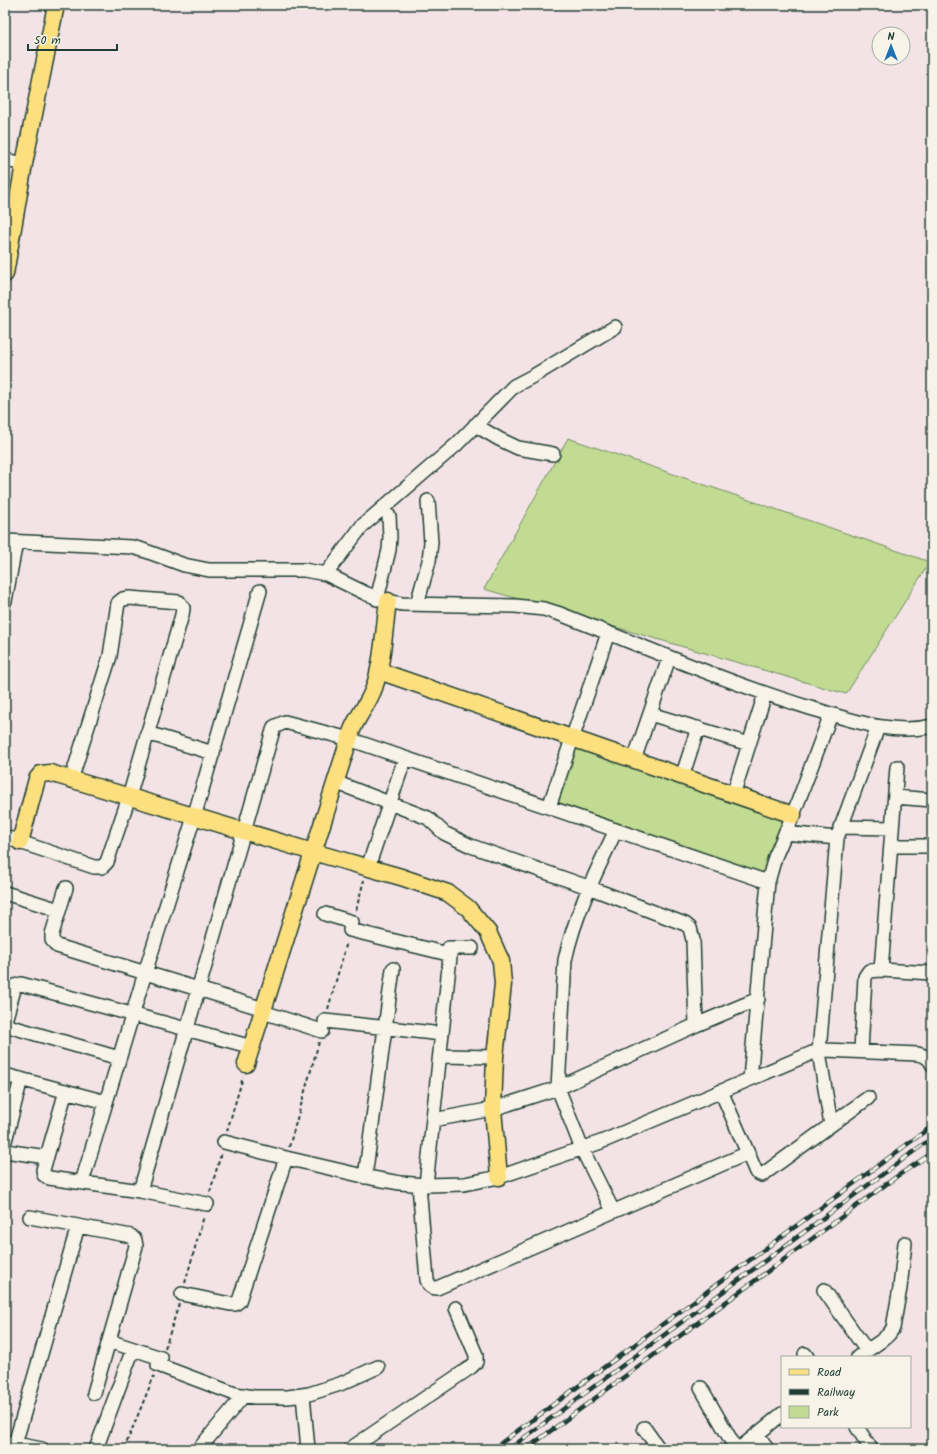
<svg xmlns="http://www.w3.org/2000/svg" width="937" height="1454" font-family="Kalam,sans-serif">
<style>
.green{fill:#c1db92;stroke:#708c63}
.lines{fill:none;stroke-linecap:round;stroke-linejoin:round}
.minor-casing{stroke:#1f3d34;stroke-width:16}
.major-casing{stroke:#1f3d34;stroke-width:19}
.path{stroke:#1f3d34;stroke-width:2;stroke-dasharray:4 3;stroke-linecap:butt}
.minor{stroke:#f7f3e8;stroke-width:13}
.major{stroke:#fce080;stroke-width:16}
.rail-casing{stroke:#1f3d34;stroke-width:4.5}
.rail{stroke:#f7f3e8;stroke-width:3;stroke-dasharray:9;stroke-linecap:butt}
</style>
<rect width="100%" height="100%" fill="#f3e3e6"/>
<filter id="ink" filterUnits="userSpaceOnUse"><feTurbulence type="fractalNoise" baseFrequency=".025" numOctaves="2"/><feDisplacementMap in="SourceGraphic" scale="8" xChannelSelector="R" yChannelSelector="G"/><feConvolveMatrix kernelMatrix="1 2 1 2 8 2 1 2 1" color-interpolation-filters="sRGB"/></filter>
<g filter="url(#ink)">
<path class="green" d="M568,438L930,562L846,694L484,589Z
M572,738L793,815L768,882L549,807Z"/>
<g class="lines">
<defs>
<path id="minor" d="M5,160L24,164
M475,425L499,439L518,448L553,454
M5,541L132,547L143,550L184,565L209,570H304L326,574L367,594L388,601L402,604L515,606L544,609L560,614C643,646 725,682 810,708C849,719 891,736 932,726
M326,574L362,526L456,445L514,386L535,375L615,327
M377,599L389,550L390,537L389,516
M5,601L16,542
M417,604L429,561L431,542L428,501
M650,714L749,744
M147,733L213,753
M634,760L669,658
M682,777L698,728
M335,782L428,818L444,833L471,846L588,887L685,924L690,928L693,940L696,1025
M733,795L765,694
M895,797L932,800
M549,807L608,633
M840,827L892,828
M785,833L837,838
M5,837L94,867H102L107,862L129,797L182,615L183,608L179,602L129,598L123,599L118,603L110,656L71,780
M891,846H932
M368,867L405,758
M66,888L52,934V940L57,946L264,1009
M5,893L59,910
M325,914L352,922
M350,930L448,954L450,957L426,1185
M448,954L449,948H472
M881,970L897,767
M263,1012L322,1031
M5,1021L15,986L21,984L252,1047
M325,1021L442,1034
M5,1025L119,1058
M861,1051L865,977L869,971L881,970L932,973
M440,1056L495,1057
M5,1075L106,1102
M750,1079L768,882L775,857L793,815L831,714
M66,1091L43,1170L44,1175L49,1178L140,1191L207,1204
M721,1091L756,1172L762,1175L868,1098
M433,1120L493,1109L558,1088L696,1025L758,999
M831,1125L819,1052L837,838L878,727
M5,1141L21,1079
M224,1142L286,1158L372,1178L400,1183L426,1185L464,1184L499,1177L601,1142L812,1053L825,1050L918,1054C925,1056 929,1057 932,1064
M5,1151L47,1157
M365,1177L393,969
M82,1182L145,973L194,817L260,591
M419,1185L427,1280C429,1285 430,1288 437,1288L748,1153
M140,1191L274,727L285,722L349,739L768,882
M613,1211L582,1149L558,1088L565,960C575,914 596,872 616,830
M30,1217L131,1236L135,1240L136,1246L94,1393
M824,1290L867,1351
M182,1294L230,1304H235L239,1301L286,1158
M109,1341L161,1358
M805,1354L807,1357
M858,1357L881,1341L889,1334L893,1328L900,1288L905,1243
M158,1365L235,1394L254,1397H288L309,1394L340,1384L378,1367
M701,1388L736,1449
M303,1395L308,1449
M857,1427L871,1449
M644,1428L659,1449
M758,1434L767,1449
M5,1442L42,1449
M15,1444L78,1226
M96,1449L133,1349
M199,1449L244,1395
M350,1449L471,1367L476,1362V1355L456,1308
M739,1449L782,1414"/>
<path id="major" d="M5,274L24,164L56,5
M379,671L793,815
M20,842L37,779L41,774L50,773L313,852L401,877L448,893L468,908L488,932L501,961L503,984L495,1057L493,1109L499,1177
M246,1064L352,730C358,715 369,703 374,688C383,661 384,630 388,601"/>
</defs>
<use href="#minor" class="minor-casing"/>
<use href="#major" class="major-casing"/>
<path class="path" d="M356,910L364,880
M328,1009L347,942
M227,1131L243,1077
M289,1147L319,1042
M210,1192L221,1154
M185,1283L204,1216
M165,1348L179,1304
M124,1449L154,1376"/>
<use href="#minor" class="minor"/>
<use href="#major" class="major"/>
<defs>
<path id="rail" d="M493,1449L932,1126
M509,1449L932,1138
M526,1449L896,1177L932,1153"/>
</defs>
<use href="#rail" class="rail-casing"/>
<use href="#rail" class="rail"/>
</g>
</g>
<rect width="937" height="1454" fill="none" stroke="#f7f3e8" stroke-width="20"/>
<rect x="10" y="10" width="917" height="1434" fill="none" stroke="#1f3d34" stroke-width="1.5" filter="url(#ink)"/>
<rect x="781" y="1356" width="130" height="72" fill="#f7f3e8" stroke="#a1aaa0"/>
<rect x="789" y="1369" width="20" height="6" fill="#fce080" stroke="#a1aaa0"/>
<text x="817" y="1376" font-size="12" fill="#1f3d34">Road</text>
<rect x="789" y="1389" width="20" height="6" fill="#1f3d34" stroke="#a1aaa0"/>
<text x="817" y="1396" font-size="12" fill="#1f3d34">Railway</text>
<rect x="789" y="1406" width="20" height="12" fill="#c1db92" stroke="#a1aaa0"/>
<text x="817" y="1416" font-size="12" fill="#1f3d34">Park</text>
<g transform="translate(891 46)"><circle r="19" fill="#f7f3e8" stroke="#a1aaa0"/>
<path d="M0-3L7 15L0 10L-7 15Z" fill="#1f6fb2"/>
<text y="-6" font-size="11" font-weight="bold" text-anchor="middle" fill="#1f3d34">N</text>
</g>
<path d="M28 44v6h89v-6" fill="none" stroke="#1f3d34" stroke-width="2"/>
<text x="34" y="44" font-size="12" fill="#1f3d34" stroke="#f7f3e8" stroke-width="3" paint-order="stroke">50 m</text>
</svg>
